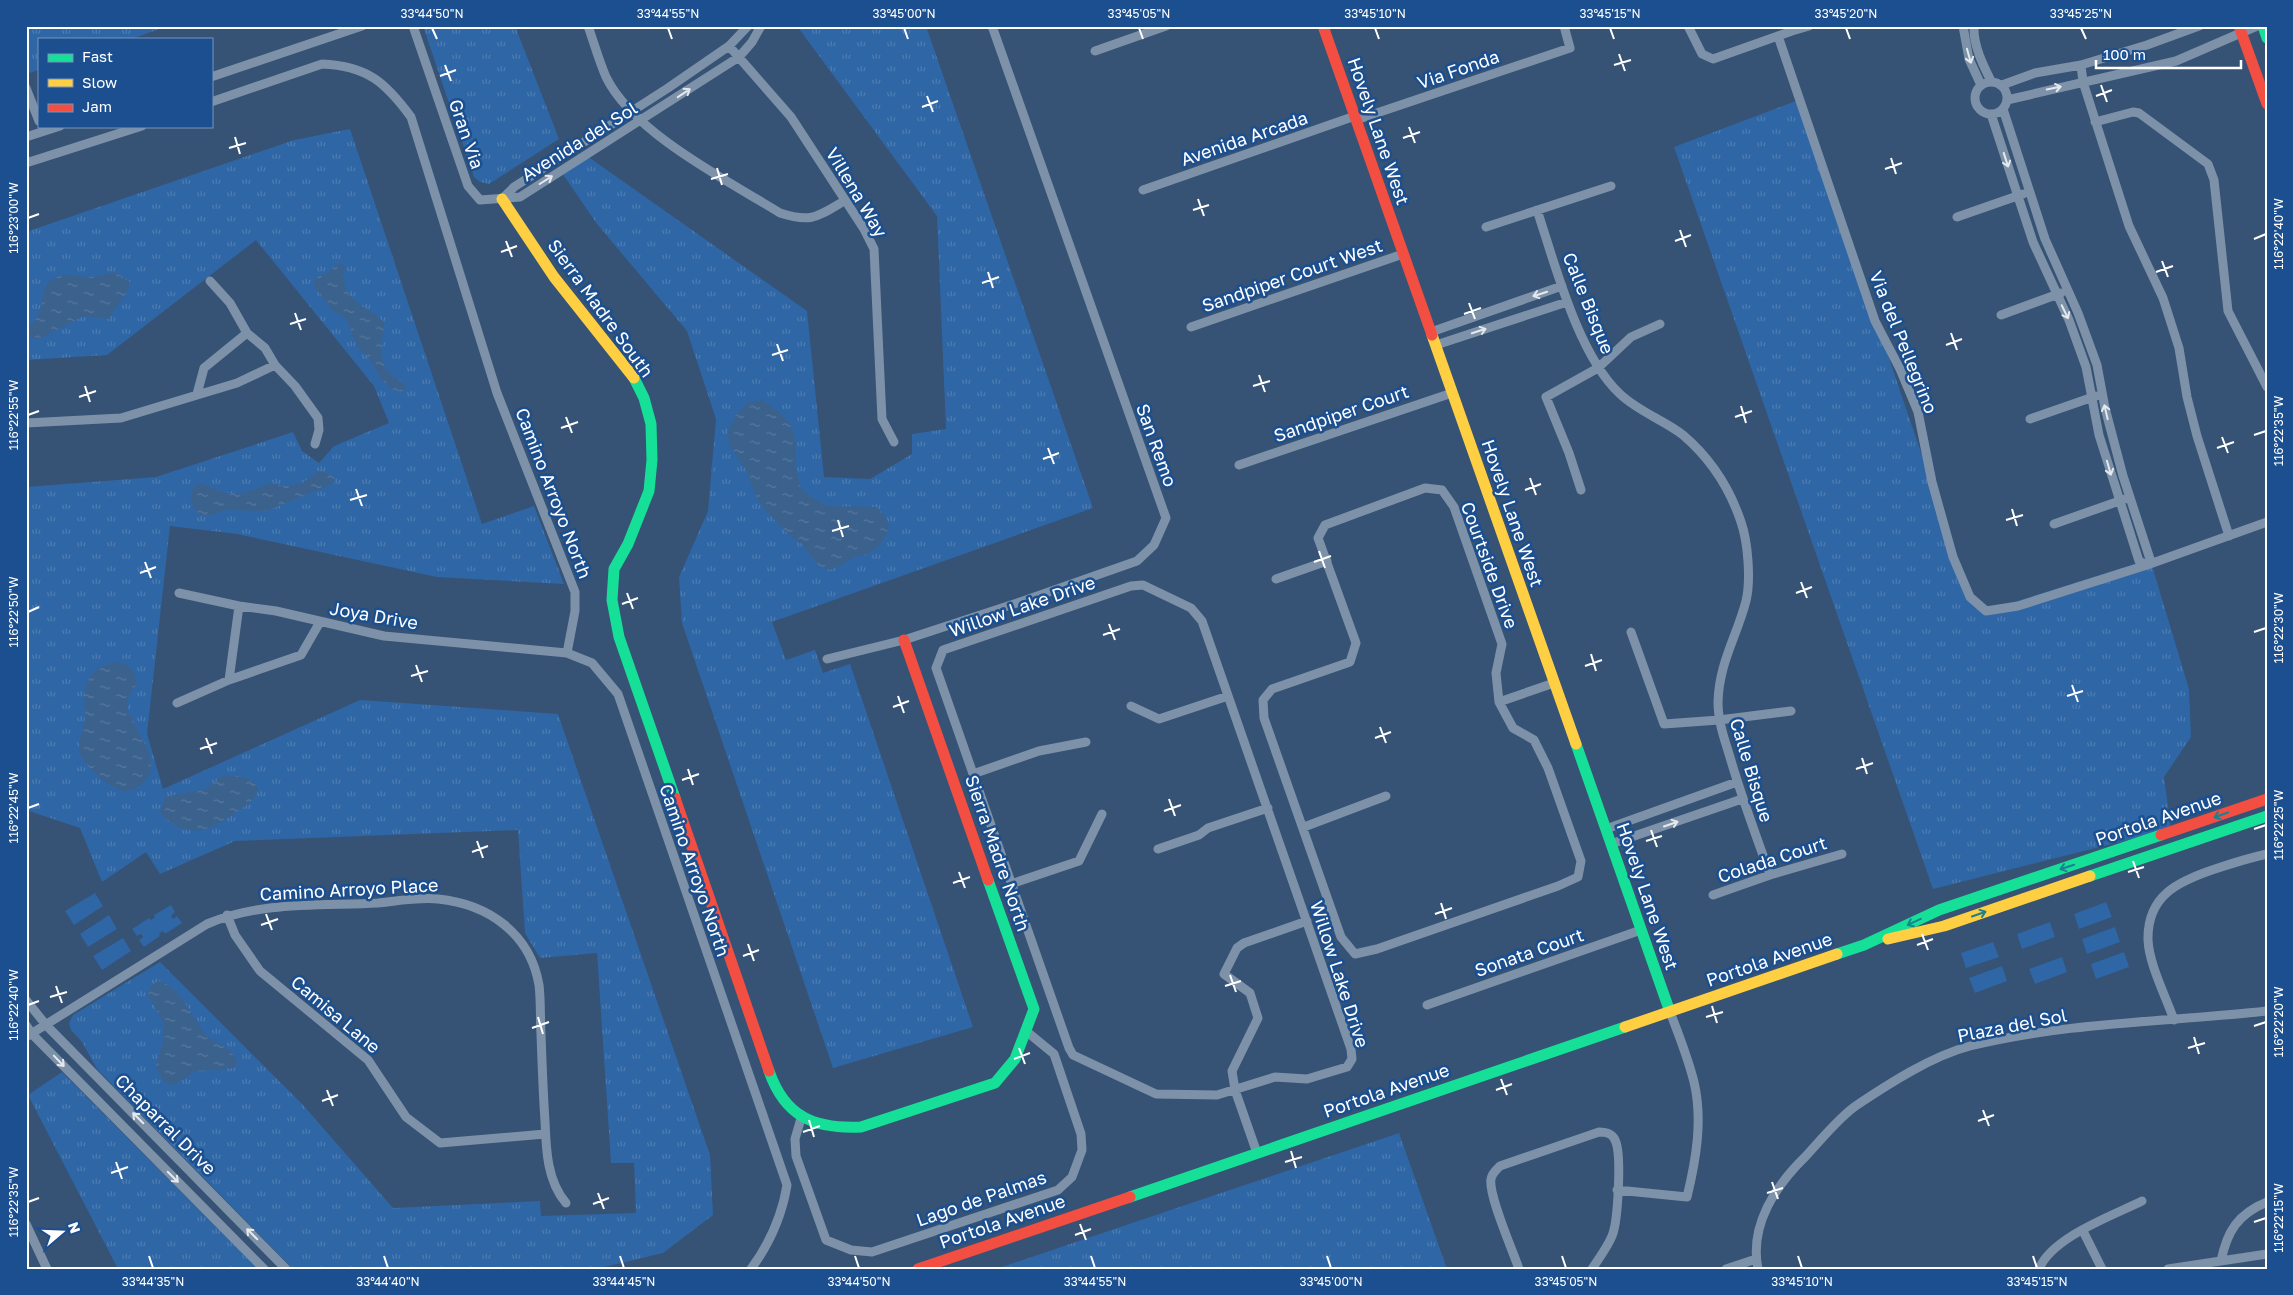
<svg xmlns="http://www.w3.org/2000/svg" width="2293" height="1295" font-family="'Golos Text',sans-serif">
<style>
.grass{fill:url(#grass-tufts)}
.park{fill:#2f66a5}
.water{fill:url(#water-ripples)}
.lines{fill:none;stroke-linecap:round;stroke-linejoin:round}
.street{stroke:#7d92a8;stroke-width:9}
.fast{stroke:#16e098;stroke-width:11}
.slow{stroke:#ffcf43;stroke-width:11}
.jam{stroke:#f24e42;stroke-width:11}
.oneway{stroke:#e5e9ee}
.oneway2{stroke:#198292}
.ticks{fill:none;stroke:#fff;stroke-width:2}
.labels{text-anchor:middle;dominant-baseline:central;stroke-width:5;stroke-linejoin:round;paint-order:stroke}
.street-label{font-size:18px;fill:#fff;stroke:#1b4f8f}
.neatline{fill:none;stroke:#fff;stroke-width:2}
.ticks-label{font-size:12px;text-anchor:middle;fill:#fff}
</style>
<defs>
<pattern id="grass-tufts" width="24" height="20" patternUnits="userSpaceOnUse" patternTransform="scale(1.25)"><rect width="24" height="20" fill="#2f66a5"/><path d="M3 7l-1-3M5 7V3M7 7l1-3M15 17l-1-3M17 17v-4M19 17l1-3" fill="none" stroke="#4e7db2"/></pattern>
<pattern id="water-ripples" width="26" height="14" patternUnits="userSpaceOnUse" patternTransform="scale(1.25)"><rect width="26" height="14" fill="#3b618d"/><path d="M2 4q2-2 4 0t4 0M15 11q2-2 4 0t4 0" fill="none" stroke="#58799e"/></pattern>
</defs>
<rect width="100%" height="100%" fill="#365274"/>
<path class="grass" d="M38,26H168L131,39H39V70L29,73L26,67V30Z
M423,26H515L559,139L489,184L480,182L474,177Z
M797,26H926L1093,508L772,622L786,660L815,650L823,673L850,664L973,1027L833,1068L682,623L679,577L708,511L716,419L687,331L597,224L562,173L587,156L807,311L824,477L870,479L912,454V434L946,429L937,216Z
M1801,99L1970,597L1986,611L2150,559L2189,689L2191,737L2164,777L2171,829L1933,889L1674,147Z
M350,129L482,524L534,506L564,584L437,577L237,534L170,526L147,734L163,789L360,700L558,714L710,1155L713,1215L663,1253L596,1269H293L97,1069L82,1042L71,1030L69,1023L73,1015L160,962L303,1105L393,1208L540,1201L541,1216L636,1213L634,1163H611L597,953L540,958L525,933L518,830L235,841L160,874L146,852L102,882L80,828L26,810V487L156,477L293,432L302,451L319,463L334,446L389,423L374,386L256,240L107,355L26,360V232L294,140Z
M62,1072L258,1269H118L28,1095Z
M1399,1133L1447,1269H996Z"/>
<path class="park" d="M95,893L103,906L74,925L65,911Z
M2106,902L2112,917L2079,929L2074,914Z
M171,905L175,912L171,916L173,919L177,916L182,923L165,934L163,931L159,934L160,936L144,947L139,940L143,937L141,934L137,936L132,929L149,918L151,920L155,917L154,915Z
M109,915L117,929L88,947L80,934Z
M2050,922L2055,937L2022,949L2017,934Z
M2115,927L2120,942L2087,954L2082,939Z
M123,938L131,951L102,970L93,956Z
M1993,942L1999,957L1966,968L1961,953Z
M2124,952L2129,967L2096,979L2091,964Z
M2062,957L2067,972L2035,984L2029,969Z
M2002,966L2007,981L1975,993L1969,978Z"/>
<path class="water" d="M341,263L345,267C338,300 365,304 384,322C383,342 376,358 391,375C396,380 402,380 406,387L403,392L391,389L381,379L371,361L357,346L346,318L332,310L314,286L315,279L320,275L330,272L333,267Z
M115,272L130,282C128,297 115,305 109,319L84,316L38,339L30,338L28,328C52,309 32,284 60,276C71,273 81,278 92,277C99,277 107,274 115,272Z
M762,400L780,413L790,424L796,442V466L800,486L809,496L827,506L876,507L885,515L889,526L886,535L878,547L866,555L854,557L842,565L830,570L819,566L801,543L790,536L766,511L757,498L746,470L729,444L728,431L736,415L747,403Z
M319,471L334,476V483L267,511L223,510L212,515H200C191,507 190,499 193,488L200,483L225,493H245L271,483L282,486L301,484Z
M117,662C130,665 135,670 137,684C128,694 127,701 128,714L133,717C135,733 152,747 151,766C151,773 148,779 143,783C137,788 128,793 119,790C107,785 85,766 80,754C76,741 86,726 85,713C83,684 86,669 117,662Z
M224,775C238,776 250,776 258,788C255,800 248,804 238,811C212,830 186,843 160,812L165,797L206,789Z
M159,981C179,986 193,1017 204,1033C215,1046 234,1045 237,1064L234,1068L196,1071L177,1083L170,1085L163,1081L156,1066L164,1039L163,1022L147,993L153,984Z"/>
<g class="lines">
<path class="street" d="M413,26L468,186L480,200L520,197L739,57L752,42L761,26
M588,26C594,43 599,61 606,77C634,134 727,180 780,213C811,223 817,217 844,201
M1688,26L1702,54L1713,59L1792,31
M1963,26L1969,59L1981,85
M1974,26C1973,45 1983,65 1991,81
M1791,27L1792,31L1809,26
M1778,36L1875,321L1900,369L1918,412L1932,482L1953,557L1970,597L1986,611L2018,606L2147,565L2267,522
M729,46L791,117L864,229L874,249L882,419L894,442
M1095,51L1166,26
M2081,65L2083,82L2129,226L2163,298L2179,348L2187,397L2197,436L2229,536
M211,77L362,26
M1975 98a16 16 0 1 1 32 0a16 16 0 1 1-32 0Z
M2002,85L2035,73L2081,65L2147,45L2199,26
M26,88L39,121
M2007,100L2176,61L2257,26
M211,102L322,64C368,66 386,83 411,117L497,393L575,592V611L567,653L592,663L618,694L787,1185C782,1216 770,1243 751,1269
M1991,114L2033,242L2069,320L2086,367L2099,435L2139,561L2147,565L2150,559L2123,476L2105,408L2097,365L2078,313L2045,239L2003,109
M1356,120L1570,48L1564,26
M2095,122L2133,112L2139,113L2208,164L2214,180L2228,311L2267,387
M26,137L60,126
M26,163L142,126
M1143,190L1355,116
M502,199L514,187L668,88L729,46L748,26
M1537,210C1555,264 1578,355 1620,394C1639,412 1664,420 1683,435C1710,458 1730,489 1741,522C1748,542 1751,580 1746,601C1737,636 1719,663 1718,702C1718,724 1726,743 1732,764C1743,801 1757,838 1770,875
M1957,217L2023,194
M1486,227L1611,186
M210,281L230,303L247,333L265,348L275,365L295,386L318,418L319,430L315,444
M2001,315L2061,293
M1191,327L1403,254
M1431,332L1562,286
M1436,345L1567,302
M197,394L204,368L247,333
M2030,419L2096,396
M26,423L121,418L237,383L275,365
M1239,465L1452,393
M1425,488L1442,490L1454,507L1502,644L1496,673L1499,702L1513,728L1534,740L1548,768L1581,861L1578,877L1558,886L1377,949L1355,954L1341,937L1264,718L1263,700L1272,689L1350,662L1356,643L1318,538L1325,525Z
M1581,490L1569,453L1546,397L1598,368L1631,337L1660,324
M2054,524L2125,499
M1276,579L1327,561
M1143,585L1191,608L1202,621L1351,1049L1352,1059L1347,1067L1307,1079L1275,1077L1217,1095L1156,1094L1073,1055L1069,1048L936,668L943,650L1131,586Z
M179,593L239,606L276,611L384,636L567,653
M1631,632L1664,724L1719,720L1791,711
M827,659L904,640L1023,601L1137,561L1154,545L1166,518L992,26
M229,680L239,606
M1499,702L1554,683
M177,703L229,680L301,655L320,622
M1131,706L1159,719L1228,696
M973,774L1039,751L1086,742
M1304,827L1386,796
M1606,829L1737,782
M1611,844L1742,799
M1158,849L1199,835L1208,828L1268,808
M1011,884L1079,861L1102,814
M1713,895L1770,875L1842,854
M227,915L235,935L260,971L368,1060L406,1117L440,1143L545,1134
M26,1000L46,1025L286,1269
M1427,1005L1641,930
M2174,1020C2166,997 2149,964 2148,940C2147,895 2179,881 2215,869C2233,863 2249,858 2267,854
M26,1025L32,1034L264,1269
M26,1037L207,924C260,901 321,906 378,903C397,901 419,897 438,899C488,904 530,933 539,985C541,1001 540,1018 541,1034C542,1063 543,1092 545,1121C546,1149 547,1181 566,1203
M802,1115L795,1139L796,1156L826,1240L851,1250L872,1252L1058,1190L1072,1177L1082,1150L1081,1134L1054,1054L1026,1031
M1257,1153L1235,1090L1232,1071L1258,1018L1250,993L1224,974L1237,948L1244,943L1307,921
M1617,1190L1687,1197C1696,1160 1703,1120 1694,1082C1688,1058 1679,1035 1670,1012
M26,1224L47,1269
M2083,1231L2102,1269
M2221,1261C2227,1231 2238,1214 2267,1202
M1519,1269C1513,1251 1488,1195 1491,1179C1492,1173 1496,1170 1500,1166L1599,1132C1606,1132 1612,1133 1615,1140C1622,1153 1618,1222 1612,1236C1607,1248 1599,1258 1592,1269
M1726,1269L1756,1259
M1758,1269C1749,1225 1776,1185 1806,1156C1821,1140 1839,1117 1857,1105C1890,1083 1932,1056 1970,1046C2067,1022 2168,1022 2267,1011
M2039,1269C2052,1237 2112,1216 2142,1201
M2168,1269L2267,1254"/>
<path class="fast" d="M2263,26L2267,38
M634,378L644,398L651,424L652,460L649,491L628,544L614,569L612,600L619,637L675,798
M1576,744L1670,1012
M2090,876L2267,816
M1837,954L1864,945L1939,910L2161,835
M769,1071C785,1117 814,1129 861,1127L995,1083L1015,1059L1034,1009L988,880
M1130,1197L1625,1027"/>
<path class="slow" d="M502,199L554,277L634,378
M1432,335L1576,744
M1888,939L1944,926L2090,876
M1625,1027L1837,954"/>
<path class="jam" d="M1323,26L1432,335
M2239,26L2267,104
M904,640L988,880
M675,798L769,1071
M2161,835L2267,799
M918,1269L1130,1197"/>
</g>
<defs><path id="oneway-shaft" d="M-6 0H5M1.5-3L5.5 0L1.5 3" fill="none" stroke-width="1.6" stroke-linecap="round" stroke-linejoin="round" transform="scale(1.25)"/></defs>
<g class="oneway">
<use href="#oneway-shaft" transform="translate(1969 56) rotate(74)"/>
<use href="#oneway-shaft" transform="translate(2054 88) rotate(-12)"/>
<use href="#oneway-shaft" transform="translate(684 93) rotate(-33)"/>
<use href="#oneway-shaft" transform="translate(2006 160) rotate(72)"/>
<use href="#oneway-shaft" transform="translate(546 180) rotate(-32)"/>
<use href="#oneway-shaft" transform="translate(1540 294) rotate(162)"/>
<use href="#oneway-shaft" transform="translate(2065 312) rotate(64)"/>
<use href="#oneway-shaft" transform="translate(1479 331) rotate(-18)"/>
<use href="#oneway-shaft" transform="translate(2106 412) rotate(-103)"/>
<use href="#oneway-shaft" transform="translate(2109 468) rotate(74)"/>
<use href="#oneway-shaft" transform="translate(1671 824) rotate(-19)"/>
<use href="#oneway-shaft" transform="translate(59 1061) rotate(46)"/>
<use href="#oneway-shaft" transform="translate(138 1118) rotate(-135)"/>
<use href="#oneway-shaft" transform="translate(173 1177) rotate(45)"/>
<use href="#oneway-shaft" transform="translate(252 1234) rotate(-135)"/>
</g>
<g class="oneway2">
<use href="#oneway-shaft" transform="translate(2221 815) rotate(161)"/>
<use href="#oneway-shaft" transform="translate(2067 867) rotate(162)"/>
<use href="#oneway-shaft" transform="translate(1979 914) rotate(-19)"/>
<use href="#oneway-shaft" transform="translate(1914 922) rotate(155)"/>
</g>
<path class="ticks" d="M432,28L437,39M668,28L672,39M904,28L908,39M1139,28L1143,39M1375,28L1379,39M1610,28L1614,39M1846,28L1850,39M2081,28L2086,39M1619,54L1625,71M445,65L451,81M1614,65L1631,60M440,76L456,70M2101,85L2107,102M927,96L933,112M2096,96L2112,90M922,107L938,101M1409,127L1415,143M235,137L240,154M1403,138L1420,132M229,148L246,143M1891,158L1896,174M717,168L722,185M1885,169L1902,163M711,179L728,174M1198,199L1204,216M1193,210L1209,205M28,218L39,214M1680,230L1686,247M2254,239L2266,234M506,241L512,257M1675,241L1691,235M501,252L517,246M2162,261L2168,277M988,272L993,288M2156,272L2173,266M982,283L999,277M1469,303L1475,319M295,313L301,330M1464,314L1481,308M290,324L306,319M1951,333L1957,350M777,344L783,361M1946,345L1962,339M772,355L788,350M1259,375L1265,392M85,386L90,402M1253,386L1270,381M79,397L96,391M1741,406L1746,423M28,415L39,411M566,417L572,433M1735,417L1752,411M561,428L578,422M2254,435L2266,431M2222,437L2228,453M1048,448L1054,464M2217,448L2234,442M1043,459L1059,453M1530,478L1536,495M356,489L362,506M1525,490L1541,484M350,500L367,495M2012,509L2017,526M838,520L843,537M2006,520L2023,515M832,531L849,526M1319,551L1325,568M145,562L151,578M1314,562L1331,556M140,573L156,567M1801,582L1807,598M627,593L633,609M1796,593L1812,587M622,604L638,598M28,612L39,607M1109,624L1115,640M2254,632L2266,628M1103,635L1120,629M1591,654L1596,671M416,665L422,682M1585,666L1602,660M411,676L428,671M2072,685L2078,702M898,696L904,713M2067,696L2083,691M893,707L909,701M1380,727L1386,743M206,738L212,754M1375,738L1391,732M200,749L217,743M1862,758L1867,774M688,769L693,785M1856,769L1873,763M682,780L699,774M1169,799L1175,816M28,808L39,804M1164,811L1181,805M2254,829L2266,825M1651,830L1657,847M477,841L483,858M1646,841L1662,836M472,852L488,846M2133,861L2139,878M959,872L965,888M2128,872L2144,867M953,883L970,877M1441,903L1446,919M266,914L272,930M1435,914L1452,908M261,925L278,919M1922,934L1928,950M748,944L754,961M1917,945L1933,939M743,956L759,950M1230,975L1236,992M56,986L62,1003M1225,986L1241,981M50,997L67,992M28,1005L39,1001M1712,1006L1717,1023M538,1017L543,1034M1706,1017L1723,1012M2254,1026L2266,1022M532,1028L549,1022M2194,1037L2199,1054M1019,1048L1025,1064M2188,1048L2205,1043M1014,1059L1030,1053M1501,1079L1507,1095M327,1090L333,1106M1496,1090L1512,1084M322,1101L338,1095M1983,1110L1989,1126M809,1120L814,1137M1978,1121L1994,1115M803,1132L820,1126M1291,1151L1296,1168M116,1162L122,1179M1285,1162L1302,1157M111,1173L128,1167M1772,1182L1778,1199M598,1193L604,1209M1767,1193L1783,1188M28,1202L39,1198M593,1204L609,1198M2254,1222L2266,1218M1080,1224L1086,1240M1075,1235L1091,1229M149,1256L153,1268M384,1256L388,1268M620,1256L624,1268M855,1256L859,1268M1091,1256L1095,1268M1327,1256L1331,1268M1562,1256L1566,1268M1798,1256L1802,1268M2033,1256L2037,1268"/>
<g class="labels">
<g class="street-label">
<text transform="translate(1458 69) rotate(-19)">Via Fonda</text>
<text transform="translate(1379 131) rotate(71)">Hovely Lane West</text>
<text transform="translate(467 134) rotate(71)">Gran Via</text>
<text transform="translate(1244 138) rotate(-19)">Avenida Arcada</text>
<text transform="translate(579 141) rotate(-32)">Avenida del Sol</text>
<text transform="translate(857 192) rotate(59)">Villena Way</text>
<text transform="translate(1292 275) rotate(-19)">Sandpiper Court West</text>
<text transform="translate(1589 303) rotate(68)">Calle Bisque</text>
<text transform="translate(601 308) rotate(54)">Sierra Madre South</text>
<text transform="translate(1904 342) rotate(68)">Via del Pellegrino</text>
<text transform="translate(1341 413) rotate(-19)">Sandpiper Court</text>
<text transform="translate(1157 445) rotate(70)">San Remo</text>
<text transform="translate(554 493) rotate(69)">Camino Arroyo North</text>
<text transform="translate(1513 513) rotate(71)">Hovely Lane West</text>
<text transform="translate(1490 565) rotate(70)">Courtside Drive</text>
<text transform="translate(1022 606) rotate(-19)">Willow Lake Drive</text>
<text transform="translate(374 615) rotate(10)">Joya Drive</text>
<text transform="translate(1752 770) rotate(73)">Calle Bisque</text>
<text transform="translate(2158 818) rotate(-19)">Portola Avenue</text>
<text transform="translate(998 853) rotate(71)">Sierra Madre North</text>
<text transform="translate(1772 859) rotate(-18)">Colada Court</text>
<text transform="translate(695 870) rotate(71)">Camino Arroyo North</text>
<text transform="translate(349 889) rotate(-3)">Camino Arroyo Place</text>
<text transform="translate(1648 896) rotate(71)">Hovely Lane West</text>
<text transform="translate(1529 952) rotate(-19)">Sonata Court</text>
<text transform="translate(1769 959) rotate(-19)">Portola Avenue</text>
<text transform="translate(1340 974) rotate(72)">Willow Lake Drive</text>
<text transform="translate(336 1014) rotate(40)">Camisa Lane</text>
<text transform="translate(2012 1025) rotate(-11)">Plaza del Sol</text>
<text transform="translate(1386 1090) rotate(-19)">Portola Avenue</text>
<text transform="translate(166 1124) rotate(45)">Chaparral Drive</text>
<text transform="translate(981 1198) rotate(-19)">Lago de Palmas</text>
<text transform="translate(1002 1221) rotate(-19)">Portola Avenue</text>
</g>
</g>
<rect width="2293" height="1295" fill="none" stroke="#1b4f8f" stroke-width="55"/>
<rect x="38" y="38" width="175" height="90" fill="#1b4f8f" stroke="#7695bc"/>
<rect x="48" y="54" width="25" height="8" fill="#16e098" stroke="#7695bc"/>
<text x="82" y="62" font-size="15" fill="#ffffff">Fast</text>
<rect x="48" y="79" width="25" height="8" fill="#ffcf43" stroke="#7695bc"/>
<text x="82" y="88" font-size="15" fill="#ffffff">Slow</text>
<rect x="48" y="104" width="25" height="8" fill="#f24e42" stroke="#7695bc"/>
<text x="82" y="112" font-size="15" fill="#ffffff">Jam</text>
<g transform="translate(62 1232) rotate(71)" stroke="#1b4f8f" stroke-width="4" paint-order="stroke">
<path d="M0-4L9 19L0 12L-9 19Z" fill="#ffffff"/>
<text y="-8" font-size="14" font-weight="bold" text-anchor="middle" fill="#ffffff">N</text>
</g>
<path d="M2096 60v8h145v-8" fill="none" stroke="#ffffff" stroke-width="2.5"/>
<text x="2103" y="60" font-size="15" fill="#ffffff" stroke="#1b4f8f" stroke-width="4" paint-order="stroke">100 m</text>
<rect x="28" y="28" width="2238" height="1240" class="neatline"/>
<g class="ticks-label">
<text x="432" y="18">33°44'50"N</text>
<text x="668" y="18">33°44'55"N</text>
<text x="904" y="18">33°45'00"N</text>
<text x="1139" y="18">33°45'05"N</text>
<text x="1375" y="18">33°45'10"N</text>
<text x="1610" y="18">33°45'15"N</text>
<text x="1846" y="18">33°45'20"N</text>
<text x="2081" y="18">33°45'25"N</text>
<text transform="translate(14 218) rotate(-90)" y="4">116°23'00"W</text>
<text transform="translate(2279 234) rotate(-90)" y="4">116°22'40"W</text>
<text transform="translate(14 415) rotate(-90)" y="4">116°22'55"W</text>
<text transform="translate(2279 431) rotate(-90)" y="4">116°22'35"W</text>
<text transform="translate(14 612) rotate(-90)" y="4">116°22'50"W</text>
<text transform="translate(2279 628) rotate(-90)" y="4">116°22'30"W</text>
<text transform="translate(14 808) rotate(-90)" y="4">116°22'45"W</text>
<text transform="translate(2279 825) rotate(-90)" y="4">116°22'25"W</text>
<text transform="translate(14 1005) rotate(-90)" y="4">116°22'40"W</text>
<text transform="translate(2279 1022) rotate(-90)" y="4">116°22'20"W</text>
<text transform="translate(14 1202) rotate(-90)" y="4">116°22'35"W</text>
<text transform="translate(2279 1218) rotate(-90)" y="4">116°22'15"W</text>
<text x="153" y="1286">33°44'35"N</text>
<text x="388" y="1286">33°44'40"N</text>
<text x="624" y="1286">33°44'45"N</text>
<text x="859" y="1286">33°44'50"N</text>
<text x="1095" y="1286">33°44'55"N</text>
<text x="1331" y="1286">33°45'00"N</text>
<text x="1566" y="1286">33°45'05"N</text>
<text x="1802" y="1286">33°45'10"N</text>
<text x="2037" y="1286">33°45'15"N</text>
</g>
</svg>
